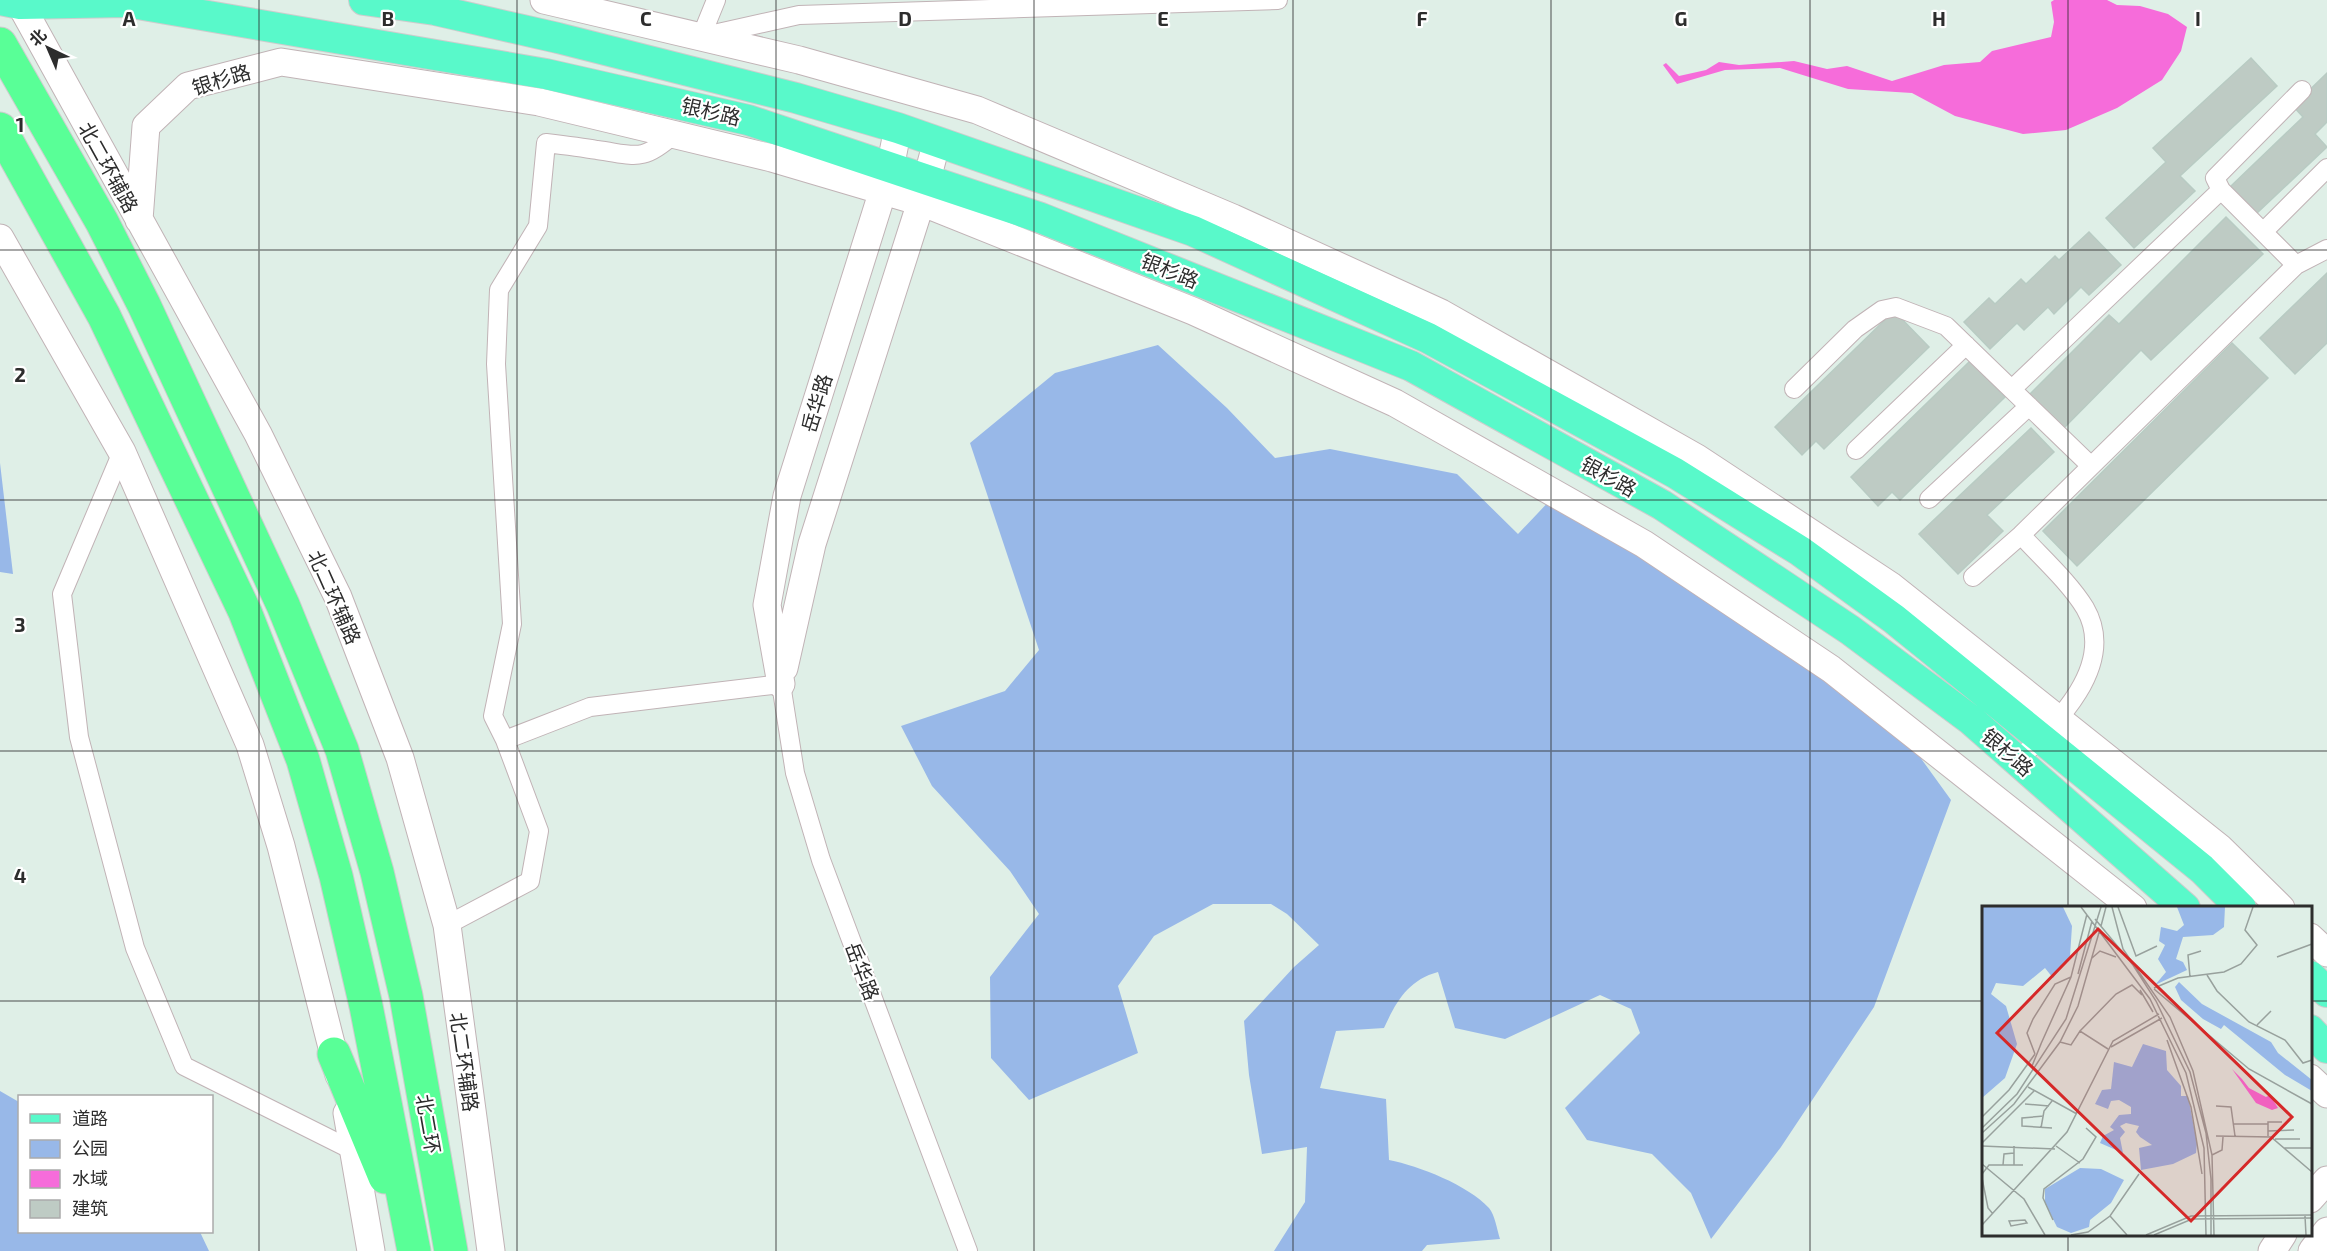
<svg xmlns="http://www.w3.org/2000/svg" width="2327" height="1251" font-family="'Exo 2','Noto Sans SC',sans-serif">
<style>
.green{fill:#98b8e8}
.water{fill:#f66cda}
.building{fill:#becbc4;stroke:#b8cbc3;stroke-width:1.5}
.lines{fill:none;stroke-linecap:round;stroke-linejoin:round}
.street-casing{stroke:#c1b3b6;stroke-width:20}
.secondary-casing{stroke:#c1b3b6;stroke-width:29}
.primary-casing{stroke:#cdcdcd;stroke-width:32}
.highway-casing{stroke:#cdcdcd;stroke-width:35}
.street{stroke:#fff;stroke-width:18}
.secondary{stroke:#fff;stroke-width:27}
.primary{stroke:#59f9ca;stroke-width:30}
.highway{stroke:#59ff97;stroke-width:33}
.grid{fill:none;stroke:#2d2d2d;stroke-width:1.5;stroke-opacity:0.55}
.labels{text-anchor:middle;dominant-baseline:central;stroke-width:4.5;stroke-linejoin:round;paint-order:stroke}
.street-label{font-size:20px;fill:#2d2d2d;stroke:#fff}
.inset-road{fill:none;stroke:#98a19d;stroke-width:1.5}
.view{fill:#d62828;fill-opacity:0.15;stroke:#d62828;stroke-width:3}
.inset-edge{fill:none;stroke:#2d2d2d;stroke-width:3}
.grid-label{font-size:20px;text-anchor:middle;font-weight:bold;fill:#2d2d2d;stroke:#fff;stroke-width:4.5;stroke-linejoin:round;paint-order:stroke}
</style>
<rect width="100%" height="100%" fill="#dfefe7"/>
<path class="green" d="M1158,345L1227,408L1275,458L1330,449L1457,474L1518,534L1556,494L1899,728L1951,800L1874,1007L1781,1147L1711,1239L1691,1193L1652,1154L1587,1140L1565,1108L1640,1033L1631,1009L1600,995L1505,1039L1455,1028L1438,972C1408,980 1396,1002 1384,1028L1336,1031L1320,1088L1386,1099L1389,1160C1419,1166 1468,1185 1489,1208C1495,1215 1497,1230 1500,1239L1427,1245L1422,1251H1274L1305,1202L1307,1147L1262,1154L1249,1075L1244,1021L1294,967L1319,945L1287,914L1271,904H1213L1154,936L1118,986L1138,1053L1029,1100L991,1058L990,977L1039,914L1010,871L932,786L901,726L1005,691L1039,650L970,443L1055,373Z
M0,463L13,574L0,572Z
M0,1091L19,1102L20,1232H200L209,1251H0Z"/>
<path class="water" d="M2054,0H2107L2117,5L2140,6L2168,14L2187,27L2181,51L2162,80L2117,108L2066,130L2023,134L1955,116L1912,93L1848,89L1780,68L1725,70L1677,84L1663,65L1666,63L1679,76L1706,70L1719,62L1739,65L1794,61L1827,69L1847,66L1892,81L1944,65L1980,62L1992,51L2051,37L2054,22L2051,2Z"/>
<path class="building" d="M2251,58L2277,86L2180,176L2195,191L2134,248L2106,218L2166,162L2153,148Z
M2327,73V122L2315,134L2327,147L2256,214L2230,187L2303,117L2293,106Z
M2226,217L2263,254L2151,360L2141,350L2062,430L2030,394L2109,315L2119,324Z
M2089,232L2121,265L2089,295L2081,287L2054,314L2048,307L2024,330L2017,323L1990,349L1964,322L1989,298L1995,304L2021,279L2026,284L2055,256L2059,260Z
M2327,273V343L2295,374L2260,338Z
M1894,311L1929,347L1824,449L1816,441L1802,455L1775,427Z
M2232,343L2268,378L2077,566L2043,531Z
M1970,361L2005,397L1900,500L1892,492L1878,506L1851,477Z
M2031,428L2054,452L1987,515L2003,531L1958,574L1919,534Z"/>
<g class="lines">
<defs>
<path id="street" d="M709,35L799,15L1278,0
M701,37L716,0
M2263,232L2327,168
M2296,265L2221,190L2215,178L2302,90
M1794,389L1855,329L1882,310L1896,307L1946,326L2091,466
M2012,389L2221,190
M1856,450L1966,345
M122,452L62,594L79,737L135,948L184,1066L356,1152
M1929,499L2029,406
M1973,577L2021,535L2296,265L2327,249
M505,740L493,716L512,624L496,364L499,290L538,226L546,143C563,145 580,147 597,150C635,155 642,163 674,134
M2018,760C2056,724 2118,665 2085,608C2069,582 2042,558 2021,535
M447,925L530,881L539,831L505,740L590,707L781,684L795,773L821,860L968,1251"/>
<path id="secondary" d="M18,0L258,434L338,597L400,758L447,925L491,1251
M544,0L799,60L977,110L1233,218L1441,313L1697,458L1891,586L2220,848L2281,908
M139,220L146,126L188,86L281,62L539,102L772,158L921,202L1193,311L1395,403L1644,544L1831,669L2133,908
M0,238L122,452L250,745L281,846L339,1075
M784,668L812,544L921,202L937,141
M781,684L767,605L787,496L890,168L898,128
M2310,937L2327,953
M2310,1078L2327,1094
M347,1113L371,1251
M2310,1199L2327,1180
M2272,1251L2283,1234
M2312,1251L2327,1231"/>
<path id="primary" d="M0,0L20,4L126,2L546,74L748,120L1041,218L1411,366L1662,505L1850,630L1971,720L2185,908
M364,0L435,10L558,38L796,98L898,128L1193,231L1428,338L1675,473L1800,551L1894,619L2202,869L2241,908
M2310,976L2327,992
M2310,1030L2327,1048"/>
<path id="highway" d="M0,44L102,222L144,305L283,605L342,750L377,872L406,996L451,1251
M0,129L104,316L245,612L303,760L336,876L366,1006L414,1251
M334,1054L385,1177"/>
</defs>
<use href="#street" class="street-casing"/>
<use href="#secondary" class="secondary-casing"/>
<use href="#primary" class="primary-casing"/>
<use href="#highway" class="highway-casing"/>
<use href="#street" class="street"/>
<use href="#secondary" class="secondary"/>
<use href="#primary" class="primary"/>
<use href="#highway" class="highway"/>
</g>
<path class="grid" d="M259,0V1251M517,0V1251M776,0V1251M1034,0V1251M1293,0V1251M1551,0V1251M1810,0V1251M2068,0V908M0,250H2327M0,500H2327M0,751H2327M0,1001H1984M2310,1001H2327M2068,1234V1251"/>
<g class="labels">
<g class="street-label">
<text transform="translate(221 79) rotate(-17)">银杉路</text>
<text transform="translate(711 111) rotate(13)">银杉路</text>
<text transform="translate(109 167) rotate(61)">北二环辅路</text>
<text transform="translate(1170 270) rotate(22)">银杉路</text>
<text transform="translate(816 403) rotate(-73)">岳华路</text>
<text transform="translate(1609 476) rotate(29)">银杉路</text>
<text transform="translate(335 597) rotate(66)">北二环辅路</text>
<text transform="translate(2008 752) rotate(41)">银杉路</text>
<text transform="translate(863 971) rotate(69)">岳华路</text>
<text transform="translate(465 1062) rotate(82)">北二环辅路</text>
<text transform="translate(429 1124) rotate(80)">北二环</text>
</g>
</g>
<g transform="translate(1982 906)">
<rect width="330" height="330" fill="#dfefe7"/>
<path d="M0,1H81L90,20L88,50L71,72L63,62L41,80L14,77L9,88L24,100L35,138L23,172L0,192ZM195,1H243L242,21L231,29L201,31L194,53L201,56L205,64L173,79L184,66L176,53L183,39L177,35L179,21L195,25L202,19ZM197,76L220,98L289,136L296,147L330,174V185L303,169L242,119L239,123L221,113L199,94L193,81ZM161,138L184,145L185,164L199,180V190H206L215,237L214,247L191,258L159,264L157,242L170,239L158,231L154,226L157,220L144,217L138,220L143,226L138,232L141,247L118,237L121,230L132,224L128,221L137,209L149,208V201L137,194L129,195L126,203L113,198L120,184L129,183L132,156L150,161ZM98,262L119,263L142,274L129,297L108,314L107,321L89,327L75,321L63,297V283Z" fill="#98b8e8"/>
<path d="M250,163L260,173L267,182L284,191L288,189L296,202L290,204L274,197Z" fill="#f66cda"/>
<path class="inset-road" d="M99,1L168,93L204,167L222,242L224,329M130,1L141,43L188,111L211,165L230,249L232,329M136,1L154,50L175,40M113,13L151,59L174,95L208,166L224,227L229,273V329M119,20L124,1M295,51L330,38M110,52L118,45L134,51M96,68L110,15M225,69L235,85L267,116L303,134L321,157L330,154M208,71L206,49L219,45M172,82L196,72L242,66L259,58L275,39L263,24L271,1M172,83L267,163L330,198M158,84L171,106M275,119L289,105M98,125L134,88L150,79L160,89M185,134L209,201L220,268M78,136L89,139L98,125L126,143M58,140L89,71L105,8M129,141L180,112M53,148L45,127L51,113L73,78L89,71M50,160L59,138M46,181L95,208M43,198L67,200M234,200L249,201L253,230M62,210L40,212V220L70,222M0,211L27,184L53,148M252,218H286M0,222L35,188L84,113L119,1M59,222L62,205L70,195M286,225L312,224M0,227L32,198L78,136L96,100L118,23M234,230L289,231L330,266M286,230V216H300M293,233H318M0,237L52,185M0,240L73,243M32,240V259M74,240L98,257M302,242H330M230,249L240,244L241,231M0,258L42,293L63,329M21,259L22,248L32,247M0,268L7,259H41M0,272L6,302L11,308M128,310L145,329M323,310L324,329M71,314L61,292L62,283L101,253L114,231L104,222M27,315L43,314L45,317L29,320ZM0,319L85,226L131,135L177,108M89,329L106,326L128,310L157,268M164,329L209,310L330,309M172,329L210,313L330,312"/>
<path class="view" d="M116,23L310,211L209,315L15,127Z"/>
<rect width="330" height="330" class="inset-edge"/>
</g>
<g class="grid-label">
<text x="129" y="26">A</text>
<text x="388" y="26">B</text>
<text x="646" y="26">C</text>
<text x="905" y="26">D</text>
<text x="1163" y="26">E</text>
<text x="1422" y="26">F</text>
<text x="1681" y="26">G</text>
<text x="1939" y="26">H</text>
<text x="2198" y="26">I</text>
<text x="20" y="132">1</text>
<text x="20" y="382">2</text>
<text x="20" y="632">3</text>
<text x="20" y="883">4</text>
</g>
<rect x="18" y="1095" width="195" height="138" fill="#ffffff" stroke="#ababab" stroke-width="1.5"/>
<rect x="30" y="1114" width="30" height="9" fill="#59f9ca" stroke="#ababab" stroke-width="1.5"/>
<text x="72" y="1125" font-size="18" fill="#2d2d2d">道路</text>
<rect x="30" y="1140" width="30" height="18" fill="#98b8e8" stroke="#ababab" stroke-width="1.5"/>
<text x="72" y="1155" font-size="18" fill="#2d2d2d">公园</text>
<rect x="30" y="1170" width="30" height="18" fill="#f66cda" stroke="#ababab" stroke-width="1.5"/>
<text x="72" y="1185" font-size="18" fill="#2d2d2d">水域</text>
<rect x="30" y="1200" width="30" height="18" fill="#becbc4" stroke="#ababab" stroke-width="1.5"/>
<text x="72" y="1215" font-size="18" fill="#2d2d2d">建筑</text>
<g transform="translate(48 48) rotate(316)" stroke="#ffffff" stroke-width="4.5" paint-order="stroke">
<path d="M0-4.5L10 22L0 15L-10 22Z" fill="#2d2d2d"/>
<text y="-9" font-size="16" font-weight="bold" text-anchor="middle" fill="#2d2d2d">北</text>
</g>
</svg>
